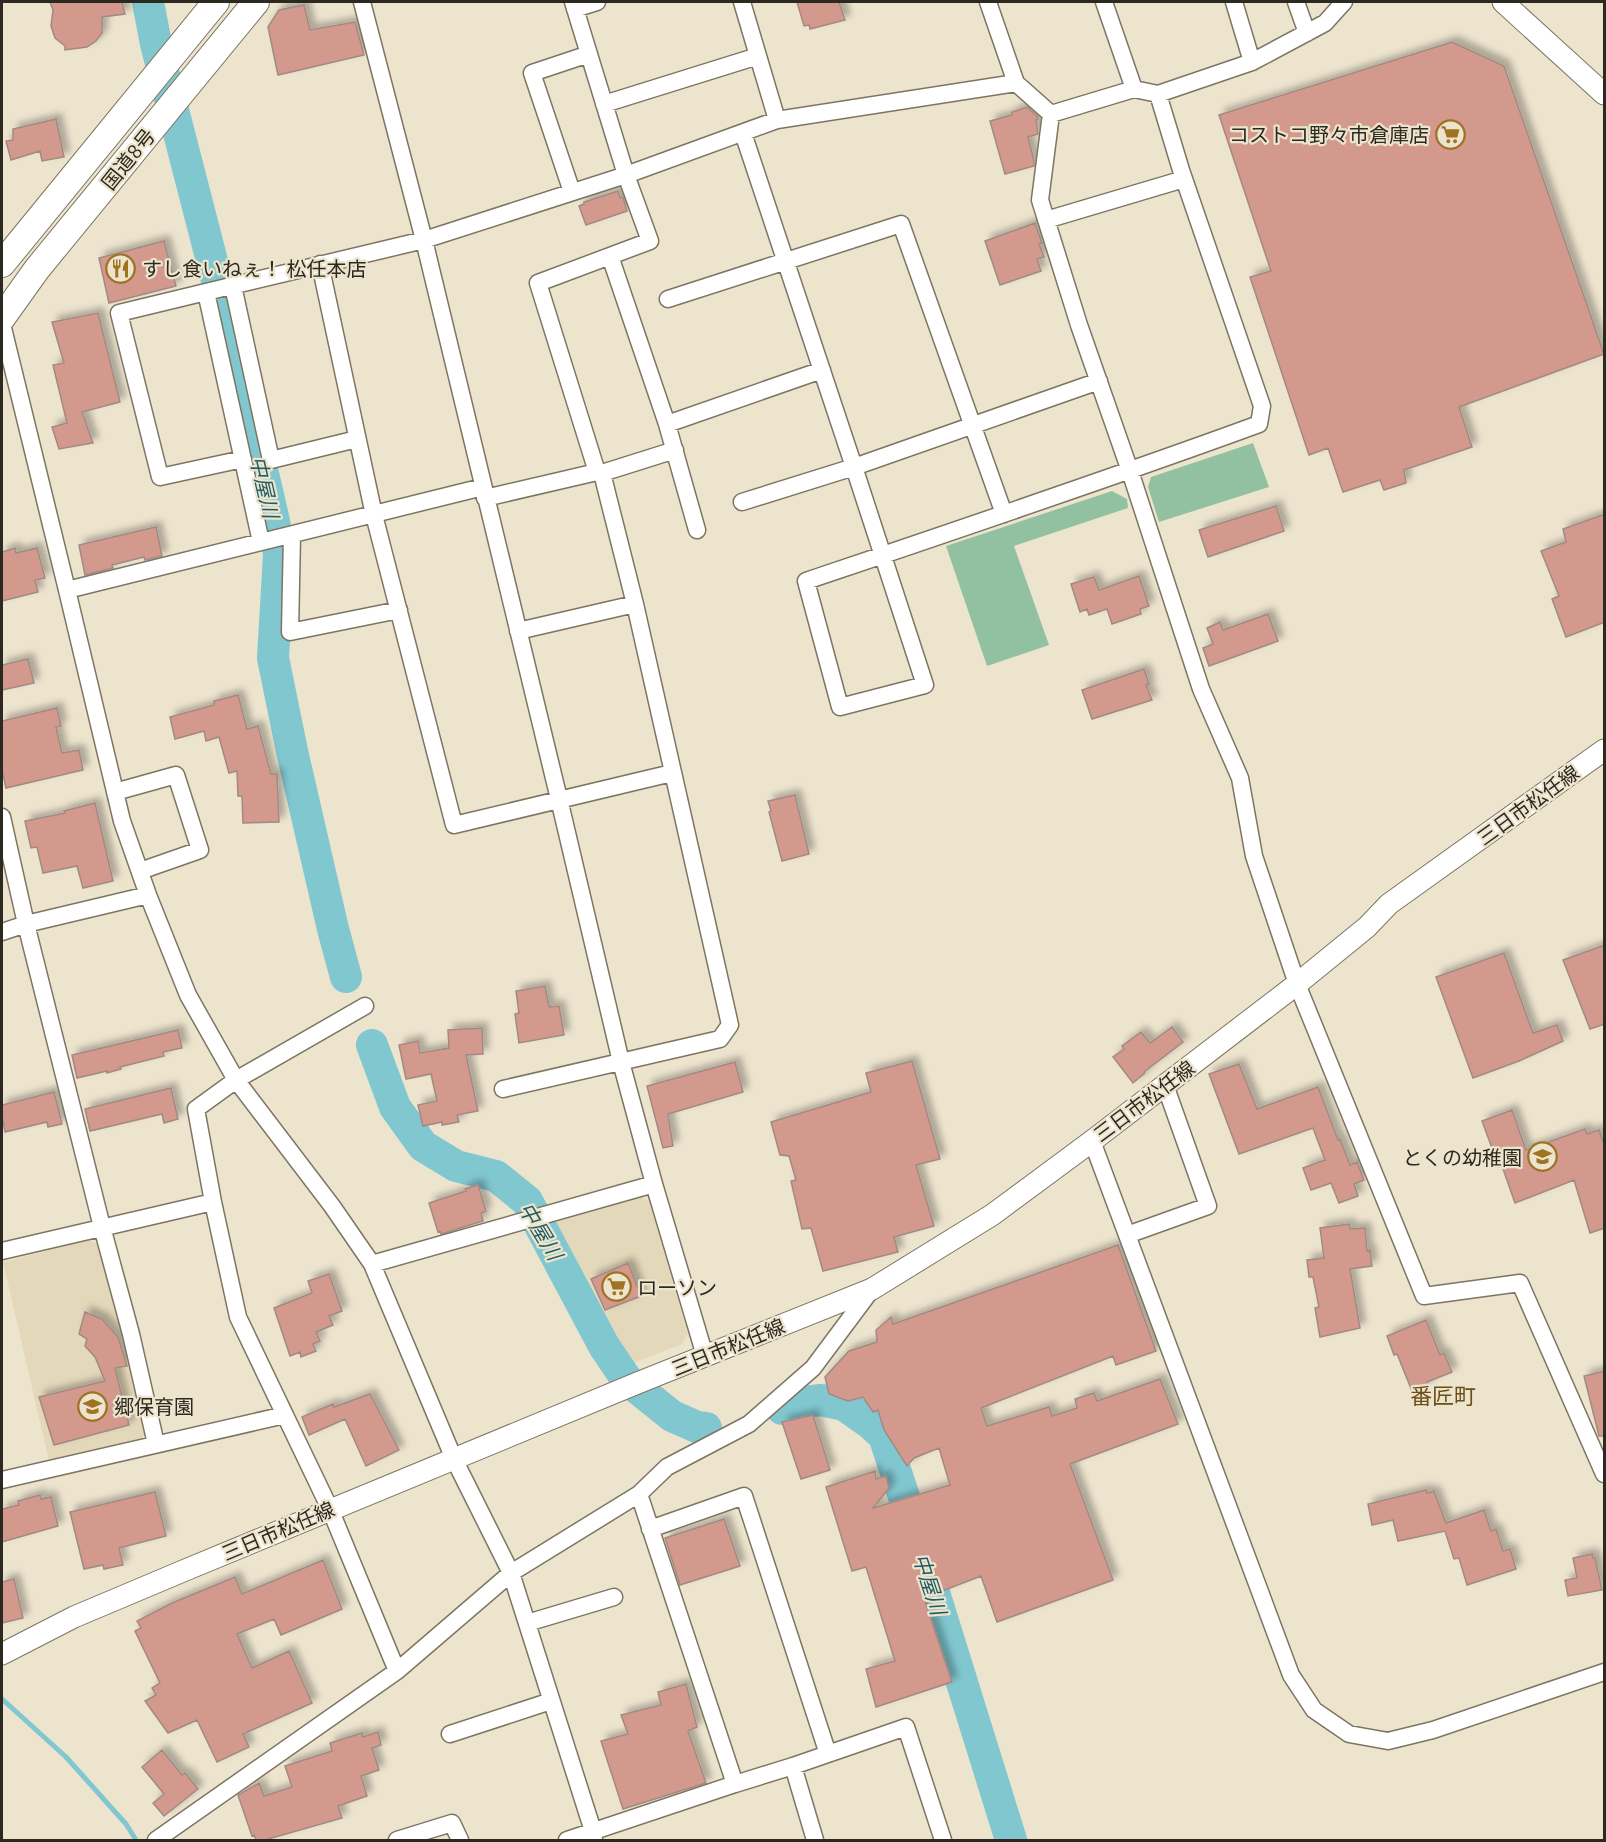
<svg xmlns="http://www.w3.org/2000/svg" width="1606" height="1842" font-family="Ubuntu,'Noto Sans JP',sans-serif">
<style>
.built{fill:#e4d8bb}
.green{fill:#92c1a2}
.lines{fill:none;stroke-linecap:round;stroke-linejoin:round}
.stream{stroke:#81c7d0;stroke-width:5}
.river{stroke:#81c7d0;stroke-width:32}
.building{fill:#d2998c;stroke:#a28a84;stroke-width:1.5;filter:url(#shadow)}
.minor-casing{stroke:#7d7562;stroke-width:19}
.major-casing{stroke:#7d7562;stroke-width:23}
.highway-casing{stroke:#7d7562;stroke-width:28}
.minor{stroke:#fff;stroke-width:16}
.major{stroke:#fff;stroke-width:21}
.highway{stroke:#fff;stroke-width:26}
.labels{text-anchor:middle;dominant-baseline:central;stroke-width:4.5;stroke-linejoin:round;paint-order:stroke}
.poi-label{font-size:20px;fill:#2c2921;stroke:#ede4ce;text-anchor:start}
.street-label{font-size:20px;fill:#2c2921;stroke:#ede4ce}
.water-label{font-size:21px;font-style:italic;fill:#225d64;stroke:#ede4ce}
.quarter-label{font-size:22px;fill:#6c4e17;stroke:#ede4ce}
</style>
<defs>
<filter id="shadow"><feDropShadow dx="5.5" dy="-5.5" stdDeviation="3" flood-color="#0004"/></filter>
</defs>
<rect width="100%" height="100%" fill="#ede4ce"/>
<path class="built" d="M639,1196L649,1201L688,1334L682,1344L626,1366L553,1222Z
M90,1240L101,1246L146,1430L141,1440L49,1461L3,1262Z"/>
<path class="green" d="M1253,443L1269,487L1159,522L1148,487L1151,477Z
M1112,491L1127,499L1128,508L1014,546L1049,645L987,666L946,546Z"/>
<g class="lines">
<path class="stream" d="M2,1699L66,1757L126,1824L136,1840"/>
<path class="river" d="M148,2L156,44L230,331L274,521L279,554L273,658L292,751L333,929L346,977
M372,1045L395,1107L423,1146L456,1166L496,1176L527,1201L604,1346L627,1380L672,1416L697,1427L706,1428
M782,1409L804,1402L821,1400L844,1405L871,1424L884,1436L908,1509L1011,1840"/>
</g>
<path class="building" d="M50,2H122L125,14L102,17V33L96,41L87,47L65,50V46L55,38L51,26L53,10Z
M797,2H839L845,20L810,29L809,25L804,26Z
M304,5L310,30L355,22L364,55L278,75L268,27L279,10Z
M1452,42L1504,66L1604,354L1459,407L1472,447L1404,470L1406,483L1384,490L1380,480L1343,492L1328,448L1309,455L1250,277L1271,271L1219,115Z
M1027,107L1037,116L1038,119L1036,120L1038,134L1028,137L1034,161V166L1005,174L990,121L1012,115V112Z
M56,119L64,157L42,161L40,151L11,160L6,141L13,140V129Z
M618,191L620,198L623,197L627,211L586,225L579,206L584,204V202Z
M1035,223L1042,243L1039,244L1044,257L1037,259L1041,271L1000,285L985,241Z
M164,241L176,286L109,303L99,258Z
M98,313L120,402L82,412L93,443L59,449L52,427L67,423L53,365L64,363L52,322Z
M1276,506L1284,531L1208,557L1199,530Z
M1605,514V622L1566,637L1552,599L1559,596L1541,551L1566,542L1563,529Z
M156,527L162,556L145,560L144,557L112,565L113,568L85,575L79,545Z
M15,548L16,553L37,548L45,578L35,580L38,592L2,601V552Z
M1139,576L1149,606L1140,609L1141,614L1112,624L1107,609L1089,615L1087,609L1080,612L1071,584L1094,577L1099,590Z
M1268,614L1278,641L1209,666L1203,648L1213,644L1207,628L1220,622L1223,630Z
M28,659L34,683L2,690V665Z
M1144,669L1149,684L1146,685L1152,700L1092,719L1082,690Z
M238,695L247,729L258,726L271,774H277L279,822L243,823L242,796H238L237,771L229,773L219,737L206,741L204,731L175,739L170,717L214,705V701Z
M57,708L61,726L56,727L62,753L79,750L83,770L6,788L2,770V721Z
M795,795L809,854L782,861L769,812L771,811L768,801Z
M95,803L113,881L83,888L77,866L43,873L37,847L31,848L25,821L65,813L64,811Z
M1605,945V1024L1590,1029L1563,960Z
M1504,953L1533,1033L1557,1025L1563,1041L1519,1061L1473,1078L1436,977Z
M545,986L549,1007L559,1006L564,1035L519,1043L515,1014L519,1013L516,991Z
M1172,1027L1183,1042L1144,1072L1145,1073L1133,1083L1113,1057L1124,1049L1122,1046L1141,1032L1150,1043Z
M482,1028L483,1054L466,1055L478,1111L457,1115L459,1122L442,1125V1122L423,1126L418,1105L437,1101L431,1074L406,1079L399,1045L418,1041L420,1053L449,1048L448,1030Z
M178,1030L182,1048L163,1052L164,1056L120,1067L121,1069L107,1073V1071L77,1078L72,1055Z
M912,1061L940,1159L916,1165L934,1226L894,1237L898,1252L823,1271L811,1228L802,1229L791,1181L796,1180L789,1156L780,1155L771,1122L871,1092L866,1073Z
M735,1062L743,1092L668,1114L673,1146L663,1148L647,1086Z
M1239,1064L1257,1109L1318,1087L1338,1140L1340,1139L1350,1165L1357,1162L1364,1180L1354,1184L1358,1196L1339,1203L1331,1183L1311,1190L1303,1168L1325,1160L1313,1128L1239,1154L1209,1074Z
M171,1088L178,1119L164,1123L162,1114L90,1131L85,1109Z
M54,1092L62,1124L48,1127L47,1122L5,1132L2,1116V1105Z
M1512,1110L1526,1150L1585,1129L1587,1134L1599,1130L1605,1147V1228L1590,1233L1574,1180L1515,1203L1502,1166L1499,1167L1482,1121Z
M478,1185L486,1211L481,1213L483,1221L441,1234L440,1231L438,1232L429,1203L466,1191L465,1189Z
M1349,1224L1350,1229L1365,1228L1367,1251L1370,1250L1372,1266L1350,1269L1360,1328L1320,1337L1315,1308L1319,1307L1313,1277H1309L1307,1260L1324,1258L1320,1228Z
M1118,1245L1156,1351L1116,1365L1113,1356L981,1408L987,1426L1049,1407L1052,1416L1077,1408L1075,1399L1094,1393L1097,1401L1160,1379L1178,1424L1070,1464L1113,1580L997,1622L981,1576L924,1598L952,1682L876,1707L866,1669L895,1661L866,1567L852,1571L826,1487L875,1471L876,1479L886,1476L889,1488L873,1508L950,1485L939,1448L914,1458L907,1466L884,1430L878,1410L873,1412L863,1397L848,1401L829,1394L825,1377L849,1351L877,1342L876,1330L891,1317L893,1324Z
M628,1263L641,1296L605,1310L591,1279Z
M329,1274L342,1311L329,1316L333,1325L316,1332L320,1341L313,1344L316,1351L301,1357L300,1352L290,1356L274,1308L312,1293L308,1281Z
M85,1312L102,1319L118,1337L127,1366L115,1368L129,1425L54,1445L39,1397L105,1381L95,1357L85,1346L87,1339L79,1334Z
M1426,1320L1440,1355L1444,1353L1452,1372L1427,1382L1428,1385L1412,1391L1397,1354L1394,1355L1387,1336Z
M1605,1371V1436H1599L1584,1376Z
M370,1394L399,1450L366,1466L345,1419L309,1435L302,1417L333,1404L334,1407Z
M813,1415L830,1470L801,1479L782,1422Z
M1426,1490L1427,1493L1434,1491L1446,1523L1484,1510L1491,1531L1496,1529L1503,1551L1510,1549L1516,1569L1467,1585L1459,1558L1454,1559L1445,1531L1398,1541L1393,1520L1372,1525L1368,1504Z
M155,1492L166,1536L119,1548L123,1565L104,1569L103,1565L84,1569L70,1512Z
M40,1495L41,1499L51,1497L58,1526L2,1542V1509L19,1505L18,1501Z
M724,1519L740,1566L680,1585L665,1538Z
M1592,1554L1593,1558H1595L1602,1590L1568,1596L1565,1580L1577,1578L1573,1558Z
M323,1560L342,1609L281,1635L274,1619L237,1634L252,1668L289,1651L312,1703L243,1734L249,1747L217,1762L197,1720L168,1733L145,1701L156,1695L152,1688L160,1683L135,1631L141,1628L137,1621L172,1603L235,1577L242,1594Z
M14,1579L23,1618L2,1623V1582Z
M686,1684L697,1727L688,1731L706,1783L623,1809L601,1741L628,1734L621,1715L661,1705L658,1692Z
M378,1732L381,1745L372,1748L379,1770L361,1776L367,1796L338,1806L342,1818L265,1840H256L254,1835L252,1836L238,1795L259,1783L264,1796L292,1787L285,1766L332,1751L330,1743L362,1733L363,1737Z
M162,1750L182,1775L185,1773L198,1789L164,1816L153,1803L164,1794L142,1767Z"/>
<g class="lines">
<defs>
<path id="minor" d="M362,2L424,240L626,175L777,120L1016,83
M573,2L626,175L650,241L538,283L597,472
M742,2L777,120
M988,2L1016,83L1051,114L1040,200L1079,325L1130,471L1201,689L1240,778L1254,856L1297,984L1424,1296L1520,1283L1604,1474
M1104,2L1134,89
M1234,2L1252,62
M1296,2L1307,33
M575,9L597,2
M604,104L758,56
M1051,114L1134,89L1158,94L1252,62L1325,23L1344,2
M743,133L854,467L1099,381
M572,192L532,73L589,54
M1046,220L1184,179
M610,256L667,424
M320,264L374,515L454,825L672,773
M233,286L271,460L357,439
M206,292L119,313L160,477L243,459
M668,299L901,224L1004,514
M2,324L67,590L122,821L148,895L188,995L236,1080L332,1206L372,1264L454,1459L511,1573L593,1831L594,1840
M602,473L675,450
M485,498L597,472L602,473L635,604L730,1025L720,1039L503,1089
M742,502L854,467L925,685L840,707L806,581C957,530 1109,479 1259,424L1262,406L1181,170L1158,94
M697,530L667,424L822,370
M292,535L290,632L399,610
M261,542L206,292L424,240L559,799L621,1062L654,1184L705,1356
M67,590L483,487
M518,631L635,604
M115,792L176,775L200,850L140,871
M2,817L26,924L102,1227L131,1334L156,1444
M2,932L26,924L148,895
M365,1006L236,1080L196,1109L213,1202L238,1317L330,1509L397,1671
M1092,1141L1291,1675L1314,1710L1349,1734L1388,1741L1433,1730L1604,1672
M1127,1235L1208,1206L1165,1085
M2,1251L213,1202
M372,1264L654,1184
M2,1480L285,1415
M650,1529L744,1496L828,1754
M527,1623L614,1597
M450,1734L551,1701
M793,1766L906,1727L943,1840
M735,1784L793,1766L815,1840
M156,1840L397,1671L511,1573L639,1494L667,1467L749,1424L813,1368L872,1289
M397,1840L452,1823L460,1840
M567,1840L735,1784L639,1494"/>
<path id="major" d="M1503,2L1604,94
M2,1654L74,1617L183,1571L640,1382L872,1289L992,1215L1092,1141L1297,984L1367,927L1389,904L1604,750"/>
<path id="highway" d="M2,264L216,2
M2,318L37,269L256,2"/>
</defs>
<use href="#minor" class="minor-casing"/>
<use href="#major" class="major-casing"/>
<use href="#highway" class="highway-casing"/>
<use href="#minor" class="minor"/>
<use href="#major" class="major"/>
<use href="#highway" class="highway"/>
</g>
<defs>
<symbol id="supermarket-ring" viewBox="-11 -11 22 22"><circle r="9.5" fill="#ede4ce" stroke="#9e7322" stroke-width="1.5"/><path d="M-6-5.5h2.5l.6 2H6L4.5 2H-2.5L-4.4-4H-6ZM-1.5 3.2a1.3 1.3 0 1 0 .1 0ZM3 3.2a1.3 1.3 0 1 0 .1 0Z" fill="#9e7322"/></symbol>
<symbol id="restaurant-ring" viewBox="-11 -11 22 22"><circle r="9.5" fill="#ede4ce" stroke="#9e7322" stroke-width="1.5"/><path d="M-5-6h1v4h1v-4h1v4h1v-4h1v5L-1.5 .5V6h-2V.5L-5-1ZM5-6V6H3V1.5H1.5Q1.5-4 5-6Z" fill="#9e7322"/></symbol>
<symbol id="school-ring" viewBox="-11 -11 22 22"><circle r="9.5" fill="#ede4ce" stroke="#9e7322" stroke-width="1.5"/><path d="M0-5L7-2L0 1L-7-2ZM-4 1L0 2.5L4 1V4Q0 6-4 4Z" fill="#9e7322"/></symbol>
</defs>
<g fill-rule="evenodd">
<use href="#supermarket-ring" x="1434" y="118" width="33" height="33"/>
<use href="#restaurant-ring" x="104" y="252" width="33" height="33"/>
<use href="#school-ring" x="1526" y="1140" width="33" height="33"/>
<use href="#supermarket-ring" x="600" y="1270" width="33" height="33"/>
<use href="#school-ring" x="76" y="1390" width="33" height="33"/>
</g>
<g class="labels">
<g class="poi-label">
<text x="1429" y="134" text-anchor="end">コストコ野々市倉庫店</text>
<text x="142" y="268">すし食いねぇ！ 松任本店</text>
<text x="1522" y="1157" text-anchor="end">とくの幼稚園</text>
<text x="637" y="1287">ローソン</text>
<text x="114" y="1406">郷保育園</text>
</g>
<g class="street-label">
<text transform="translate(128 159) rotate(-51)">国道8号</text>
<text transform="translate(1528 805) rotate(-36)">三日市松任線</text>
<text transform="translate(1144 1101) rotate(-37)">三日市松任線</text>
<text transform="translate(728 1347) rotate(-22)">三日市松任線</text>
<text transform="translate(278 1531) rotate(-23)">三日市松任線</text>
</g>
<g class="water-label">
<text transform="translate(265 487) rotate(77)">中屋川</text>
<text transform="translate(541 1231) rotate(59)">中屋川</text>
<text transform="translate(930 1584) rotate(72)">中屋川</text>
</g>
<g class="quarter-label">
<text x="1443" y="1395">番匠町</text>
</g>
</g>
<rect width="1606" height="1842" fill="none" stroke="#2c2921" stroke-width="6"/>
</svg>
